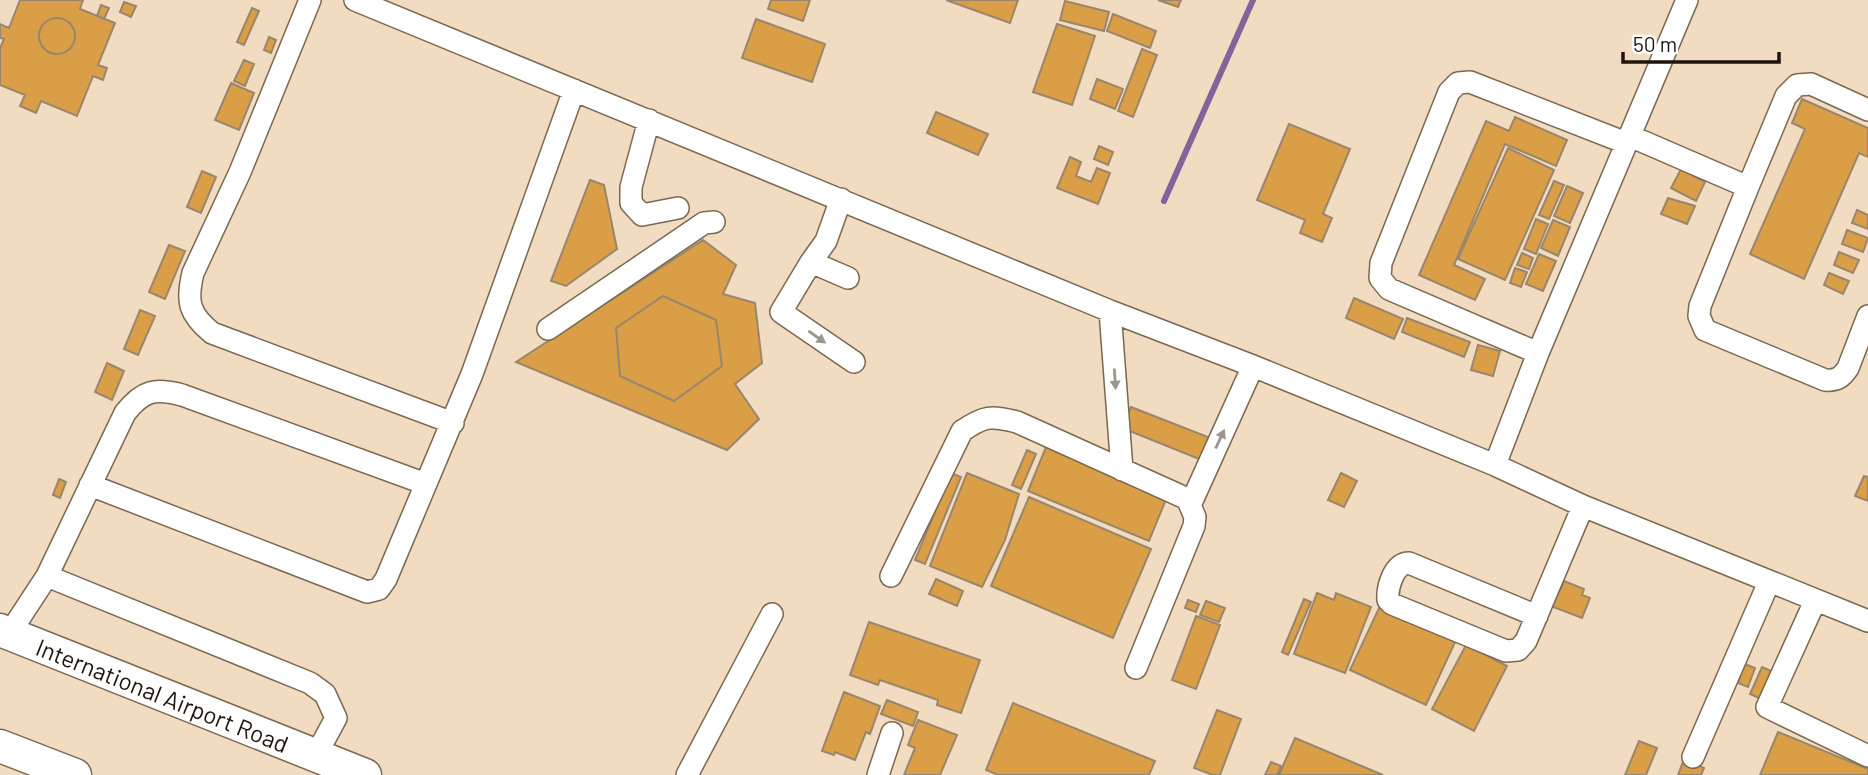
<svg xmlns="http://www.w3.org/2000/svg" width="1868" height="775" font-family="Barlow,sans-serif">
<style>
.lines{fill:none;stroke-linecap:round;stroke-linejoin:round}
.stream{stroke:#83639a;stroke-width:6}
.building{fill:#da9e46;stroke:#99866c;stroke-width:2}
.minor-casing{stroke:#7b6850;stroke-width:24}
.highway-casing{stroke:#7b6850;stroke-width:35}
.minor{stroke:#fff;stroke-width:21}
.highway{stroke:#fff;stroke-width:32}
.oneway{fill:#999692}
.labels{text-anchor:middle;dominant-baseline:central;stroke-width:7;stroke-linejoin:round;paint-order:stroke}
.street-label{font-size:24px;fill:#1d150c;stroke:#fff}
</style>
<rect width="100%" height="100%" fill="#f2dcc1"/>
<g class="lines">
<path class="stream" d="M1164,201L1253,0"/>
</g>
<path class="building" d="M20,0H83L80,9L115,23L98,65L107,68L103,80L93,76L77,116L41,101L36,113L20,106L25,95L0,85V48L4,39L0,38V24L9,28Z
M771,0H810L803,21L768,9Z
M946,0H1018L1010,23Z
M1158,0H1181L1178,7Z
M1065,1L1109,12L1104,31L1060,20Z
M124,2L136,6L131,17L120,12Z
M101,5L109,8L104,19L97,16Z
M252,8L259,11L244,45L237,42Z
M1113,14L1156,31L1150,48L1107,31Z
M39 36a18 18 0 1 1 36 0a18 18 0 1 1-36 0Z
M756,19L825,44L812,82L742,58Z
M1057,24L1095,36L1072,105L1033,92Z
M269,37L276,40L271,53L264,50Z
M1142,49L1157,55L1133,117L1118,111Z
M244,60L254,64L245,86L234,81Z
M1097,79L1123,89L1115,109L1090,99Z
M231,83L254,93L239,130L215,120Z
M1802,99L1868,128V157L1859,153L1804,279L1750,254L1805,129L1792,123Z
M936,112L988,134L978,155L927,133Z
M1515,117L1567,140L1556,166L1505,144L1454,265L1485,279L1475,300L1419,275L1486,121L1509,131Z
M1289,124L1350,149L1323,214L1332,218L1322,242L1300,233L1305,220L1257,200Z
M1099,146L1113,152L1108,165L1094,159Z
M1508,148L1554,170L1505,280L1458,259Z
M1070,157L1081,162L1076,176L1091,182L1097,168L1110,173L1098,204L1057,188Z
M1681,169L1705,182L1696,201L1671,188Z
M202,171L216,177L201,213L187,207Z
M590,180L604,185L617,249L566,286L551,281Z
M1554,181L1564,185L1549,219L1539,215Z
M1567,186L1583,193L1570,223L1554,216Z
M1668,198L1695,206L1687,224L1661,214Z
M1857,210L1868,215V229L1852,223Z
M1536,219L1548,224L1536,254L1524,249Z
M1553,220L1570,227L1558,256L1541,248Z
M1847,230L1868,238L1863,252L1842,244Z
M703,240L736,265L723,294L755,303L762,363L735,384L759,419L727,450L516,362Z
M169,245L185,251L165,299L149,292Z
M1839,252L1859,260L1853,273L1834,265Z
M1522,253L1533,258L1529,269L1517,265Z
M1539,254L1556,261L1543,291L1526,284Z
M1515,268L1527,272L1521,287L1510,283Z
M1829,273L1849,281L1843,294L1824,285Z
M663,296L716,320L722,366L674,401L620,376L616,328Z
M1354,298L1403,319L1394,339L1346,318Z
M140,310L155,316L138,355L124,349Z
M1407,318L1470,342L1464,357L1402,332Z
M1478,345L1500,351L1493,376L1471,370Z
M107,363L124,371L112,400L95,392Z
M1131,407L1213,439L1204,461L1122,428Z
M1046,447L1167,497L1149,541L1028,491Z
M1027,450L1036,454L1021,489L1012,485Z
M951,473L961,477L925,564L915,560Z
M967,473L1019,494L1005,540L982,587L930,566Z
M1341,473L1357,481L1344,507L1328,500Z
M1864,476L1868,477V501L1855,496Z
M59,479L66,482L60,498L53,495Z
M1029,497L1151,549L1113,638L991,586Z
M936,579L963,591L957,606L929,594Z
M1564,581L1584,589L1582,595L1590,598L1582,618L1548,605L1554,587L1560,590Z
M1317,593L1334,600L1336,593L1371,607L1345,673L1294,654Z
M1304,599L1311,602L1288,655L1282,652Z
M1188,600L1199,604L1196,612L1185,608Z
M1206,601L1225,608L1219,622L1200,615Z
M1380,606L1456,640L1426,705L1350,670Z
M1196,616L1220,625L1196,689L1172,680Z
M869,622L980,660L961,713L937,705L938,700L880,680L878,685L850,675Z
M1466,645L1507,666L1474,731L1432,709Z
M1745,664L1755,668L1748,687L1738,683L1740,677L1737,675L1739,669L1743,670Z
M1762,667L1773,672L1761,699L1750,694Z
M844,692L880,706L870,734L866,732L855,760L835,752L834,755L822,751Z
M887,700L918,712L913,726L881,714Z
M1013,703L1155,761L1149,775H998L986,770Z
M1217,710L1241,719L1220,775H1213L1194,768Z
M918,720L957,735L940,775H904L915,748L908,745Z
M1778,732L1868,769V775H1760Z
M1295,738L1383,775H1279Z
M1639,741L1657,748L1646,775H1625Z
M1684,759L1704,768L1701,775H1678Z
M1271,762L1281,766L1277,775H1265Z"/>
<g class="lines">
<defs>
<path id="minor" d="M310,0L240,172L193,273C186,302 189,314 212,333L453,423
M355,0L1110,311L1253,366L1495,465L1583,506L1868,621
M649,120L631,187V203L642,215L678,208
M1630,136L1748,187L1786,96L1797,85L1811,84L1868,110
M1748,187L1700,306L1699,316L1705,330L1825,380C1837,381 1842,377 1848,368L1868,316
M841,199L826,241L811,262L781,312L854,362
M811,262L848,278
M1110,311L1122,470
M548,329L704,223L714,222
M1538,353L1389,289L1380,278L1381,263L1449,92L1458,83L1470,82L1626,143
M1495,465L1538,353L1687,0
M90,485L367,592L379,589L386,579L472,374L574,90
M1192,501L1253,366
M47,576L310,683L325,694L336,718L316,755
M891,576L962,431C984,416 991,415 1017,422L1192,501L1189,503L1195,517L1194,526L1136,668
M1815,601L1767,707L1868,756
M1537,616L1409,563C1394,563 1387,587 1388,600L1392,604L1506,651L1518,650L1526,641L1583,506
M9,634L47,576L125,413C143,390 155,388 182,395L426,484
M1693,757L1769,582
M687,775L772,614
M878,775L892,733"/>
<g id="highway">
<path id="s1" d="M0,630L365,775"/>
<path d="M0,746L75,775"/>
</g>
</defs>
<use href="#minor" class="minor-casing"/>
<use href="#highway" class="highway-casing"/>
<use href="#minor" class="minor"/>
<use href="#highway" class="highway"/>
</g>
<defs><path id="oneway-solid" d="M-6-.8H1V-3.2L6.5 0L1 3.2V.8H-6Z" transform="scale(1.75)"/></defs>
<g class="oneway">
<use href="#oneway-solid" transform="translate(817 337) rotate(35)"/>
<use href="#oneway-solid" transform="translate(1115 379) rotate(86)"/>
<use href="#oneway-solid" transform="translate(1220 439) rotate(-65)"/>
</g>
<g class="labels">
<g class="street-label">
<text stroke="none"><textPath href="#s1" startOffset="175">International Airport Road</textPath></text>
</g>
</g>
<path d="M1623 52v10h156v-10" fill="none" stroke="#1d150c" stroke-width="3.5"/>
<text x="1633" y="52" font-size="21" fill="#1d150c" stroke="#ffffff" stroke-width="5" paint-order="stroke">50 m</text>
</svg>
